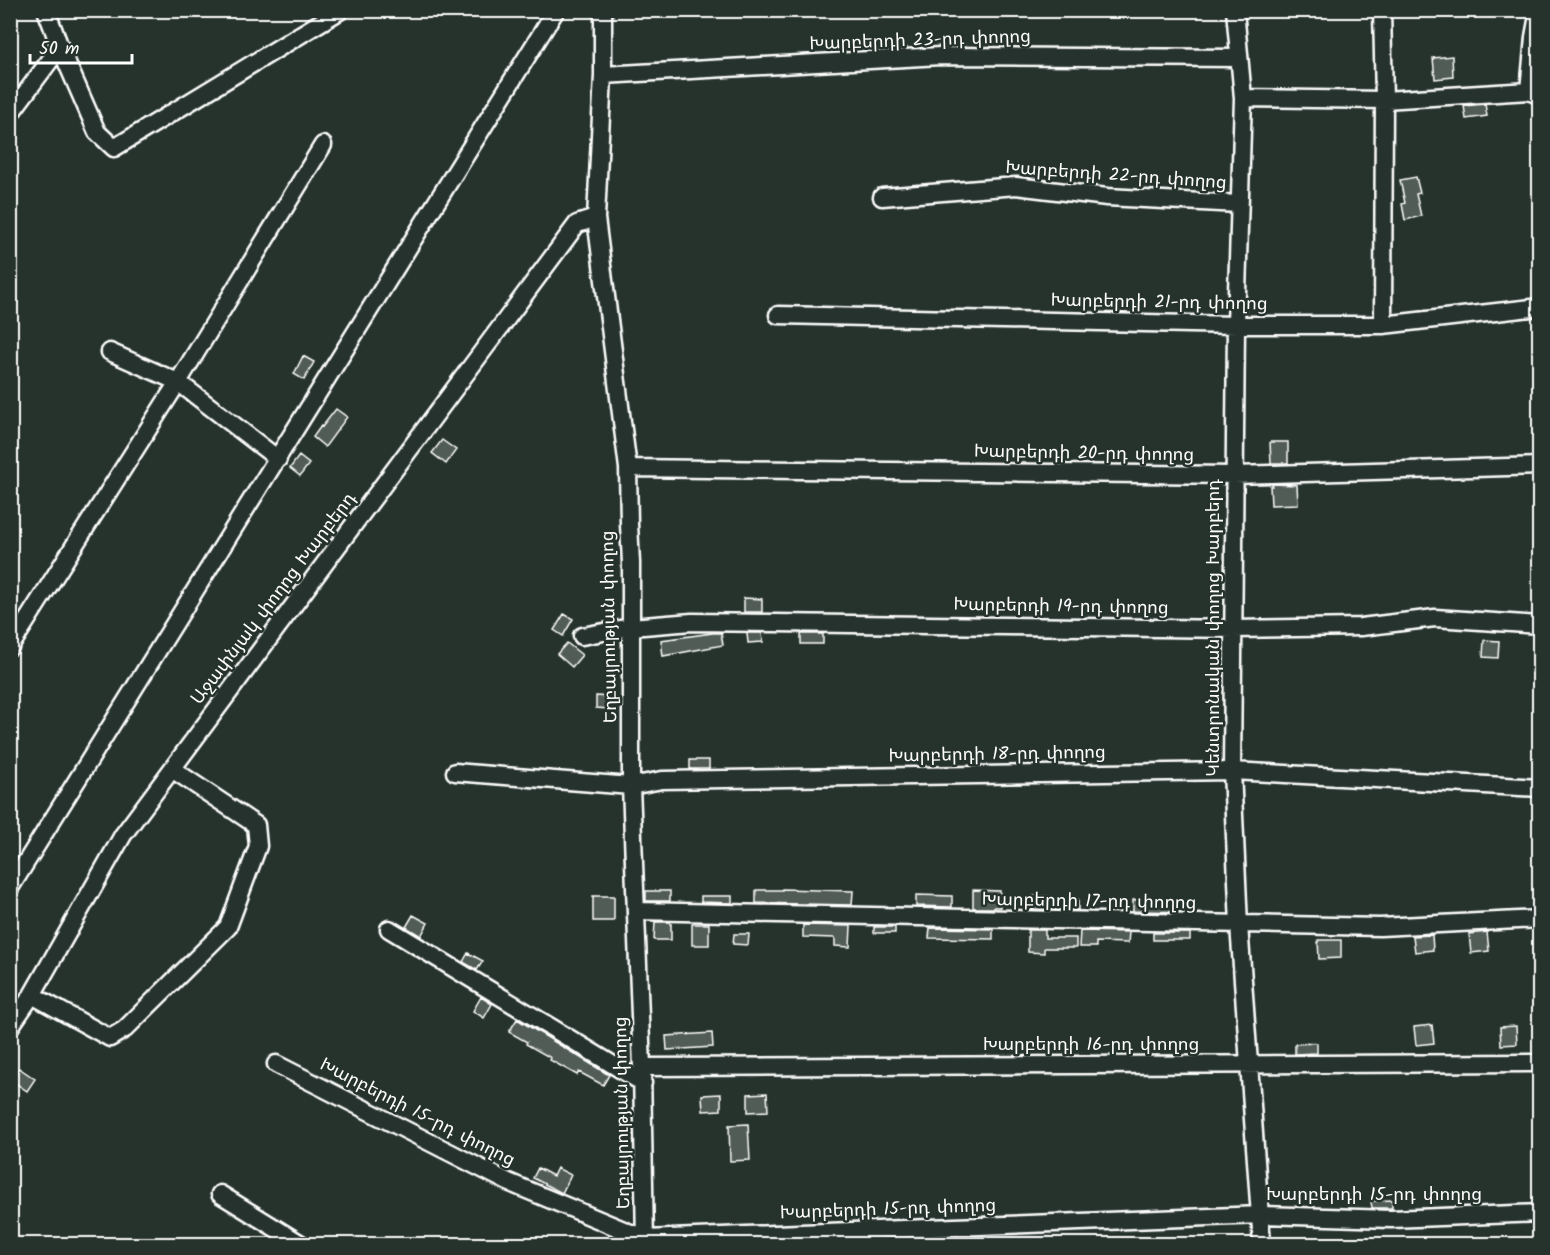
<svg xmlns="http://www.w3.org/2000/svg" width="1550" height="1255" font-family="Kalam,'Noto Sans Armenian',sans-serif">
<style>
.building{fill:#515c57;stroke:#fff;stroke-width:1.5}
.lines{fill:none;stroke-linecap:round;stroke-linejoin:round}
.minor-casing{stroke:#fff;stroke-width:21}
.minor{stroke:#26332d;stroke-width:16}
.labels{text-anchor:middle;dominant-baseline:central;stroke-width:5;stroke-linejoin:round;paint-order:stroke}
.street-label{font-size:18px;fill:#fff;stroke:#26332d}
</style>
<rect width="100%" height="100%" fill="#26332d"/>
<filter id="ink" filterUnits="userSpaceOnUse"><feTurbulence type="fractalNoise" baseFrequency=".0167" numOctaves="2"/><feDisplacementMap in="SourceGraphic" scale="12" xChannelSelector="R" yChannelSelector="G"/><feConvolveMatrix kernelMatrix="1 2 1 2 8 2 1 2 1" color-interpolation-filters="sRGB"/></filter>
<g filter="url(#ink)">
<path class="building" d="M1452,56L1453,77L1435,79L1433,58Z
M1485,104L1487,116L1466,119L1464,106Z
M1416,177L1420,193L1416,194L1421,216L1405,220L1402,204L1405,203L1400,180Z
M303,356L314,362L304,380L294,374Z
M336,409L347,417L325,447L313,437L321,426L322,427Z
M442,440L456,450L446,464L432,453Z
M1270,442H1288V463H1271Z
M299,456L309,464L300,476L290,468Z
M1272,484L1297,485L1298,504L1271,505L1270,486H1272Z
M744,598L762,599V612H744Z
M564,614L573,619L563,636L554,630Z
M713,633H721L723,645L663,656L661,640Z
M747,633H762L763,642L748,643Z
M801,634H823V644H801Z
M1484,640L1499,641L1498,658L1483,657Z
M567,643L582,655L572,667L557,654Z
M596,696L609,697V709L596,708Z
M690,760H709V769H690Z
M782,889L853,891L852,905L756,903V890H782Z
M973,890L1000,891V907H994L993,908H973Z
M646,891H670V901H646Z
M916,895L952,896V907L916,906Z
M593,896H614V921H593Z
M701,896H732V903L701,902Z
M1033,896H1047V899H1078V910L1033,909Z
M1153,899L1192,901V912L1133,911V900Z
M413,915L428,923L421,936L406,927Z
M655,922H670V924H671V940H654Z
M692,924H709V945H692Z
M803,925L851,926L850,947L835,946V938L803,937Z
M874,927H895V933H874Z
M930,928L993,929V939L929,938Z
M1028,930H1045V938H1076V948H1044V953L1028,952Z
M1080,931L1129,932L1128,943L1096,942V947H1079Z
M1487,932L1489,951L1471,953L1469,934Z
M1153,933H1190V940H1153Z
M734,934H749L748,945L733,944Z
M1432,935L1433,950L1415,952L1413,936Z
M1318,940H1341V958L1319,959Z
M468,953L483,961L477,970L463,962Z
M481,997L492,1004L484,1018L473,1011Z
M517,1019L609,1075L603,1085L579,1072L577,1075L550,1060L551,1058L526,1044L527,1042L509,1032Z
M1432,1025L1434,1043L1416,1045L1414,1027Z
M1516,1026L1517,1044L1501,1045L1500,1027Z
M712,1033L713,1047L667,1050L666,1036Z
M1317,1043V1053L1295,1054V1044Z
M19,1068L35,1079L27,1091L11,1080Z
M767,1093L768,1111L748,1112V1094Z
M721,1094V1110L703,1111L702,1095Z
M748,1124L750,1160L730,1161L729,1125Z
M538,1168L553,1176L557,1168L571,1175L562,1193L533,1178Z
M1392,1200V1208H1372L1371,1201Z"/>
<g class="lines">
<defs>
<path id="minor" d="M46,10L60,47L97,132L114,148L341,10
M603,10V75L596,218L628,468L629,524L631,563V786L642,1067L645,1244
M1235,10L1243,98L1236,325L1232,771L1239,925L1262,1244
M1382,10L1384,100L1383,325
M603,75L940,56L1239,58
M1529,91L1534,37L1539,10
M1243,98L1384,100L1529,91L1540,96
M10,114L60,47
M882,197L1016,186L1107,197L1239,204
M778,315L1236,325H1383L1540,307
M110,352L178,382L278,459
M628,468L1234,475L1540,466
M582,636L631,627L692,622L1234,629L1361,627L1435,618L1540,625
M10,647L178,382L323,145
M455,772L631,786L662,780L1232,771L1540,788
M10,888L556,10
M637,911L1380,927L1540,919
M389,929L643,1083
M32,995L110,1038L125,1029L228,927L258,846L256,825L172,769
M10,1027L32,995L123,835L577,224L596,218
M276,1064L508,1182L645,1239L1261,1215L1391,1219L1540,1213
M642,1067L1540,1063
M220,1194L301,1244"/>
</defs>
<use href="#minor" class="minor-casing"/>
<use href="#minor" class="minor"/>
</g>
</g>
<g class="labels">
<g class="street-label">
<text transform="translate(920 41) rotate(-2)">Խարբերդի 23-րդ փողոց</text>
<text transform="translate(1116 176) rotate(4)">Խարբերդի 22-րդ փողոց</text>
<text transform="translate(1159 303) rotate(1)">Խարբերդի 21-րդ փողոց</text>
<text transform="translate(1084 454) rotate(1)">Խարբերդի 20-րդ փողոց</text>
<text transform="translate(274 599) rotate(-53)">Աջափնյակ փողոց Խարբերդ</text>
<text transform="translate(1061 607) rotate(1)">Խարբերդի 19-րդ փողոց</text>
<text transform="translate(610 627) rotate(-91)">Եղբայրության փողոց</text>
<text transform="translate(1214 628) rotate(-90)">Կենտրոնական փողոց Խարբերդ</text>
<text transform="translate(997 755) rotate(-1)">Խարբերդի 18-րդ փողոց</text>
<text transform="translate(1089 902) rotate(1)">Խարբերդի 17-րդ փողոց</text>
<text x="1091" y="1045">Խարբերդի 16-րդ փողոց</text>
<text transform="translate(417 1113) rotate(27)">Խարբերդի 15-րդ փողոց</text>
<text transform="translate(623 1113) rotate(-91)">Եղբայրության փողոց</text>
<text x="1374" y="1195">Խարբերդի 15-րդ փողոց</text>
<text transform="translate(888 1210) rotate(-2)">Խարբերդի 15-րդ փողոց</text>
</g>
</g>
<rect width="1550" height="1255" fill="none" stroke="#26332d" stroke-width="36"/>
<rect x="18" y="18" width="1514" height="1219" fill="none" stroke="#fff" stroke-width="2" filter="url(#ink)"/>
<path d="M30 54v9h102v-9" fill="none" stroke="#ffffff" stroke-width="3"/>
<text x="39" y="54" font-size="18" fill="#ffffff" stroke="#26332d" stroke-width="4.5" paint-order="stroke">50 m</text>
</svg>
